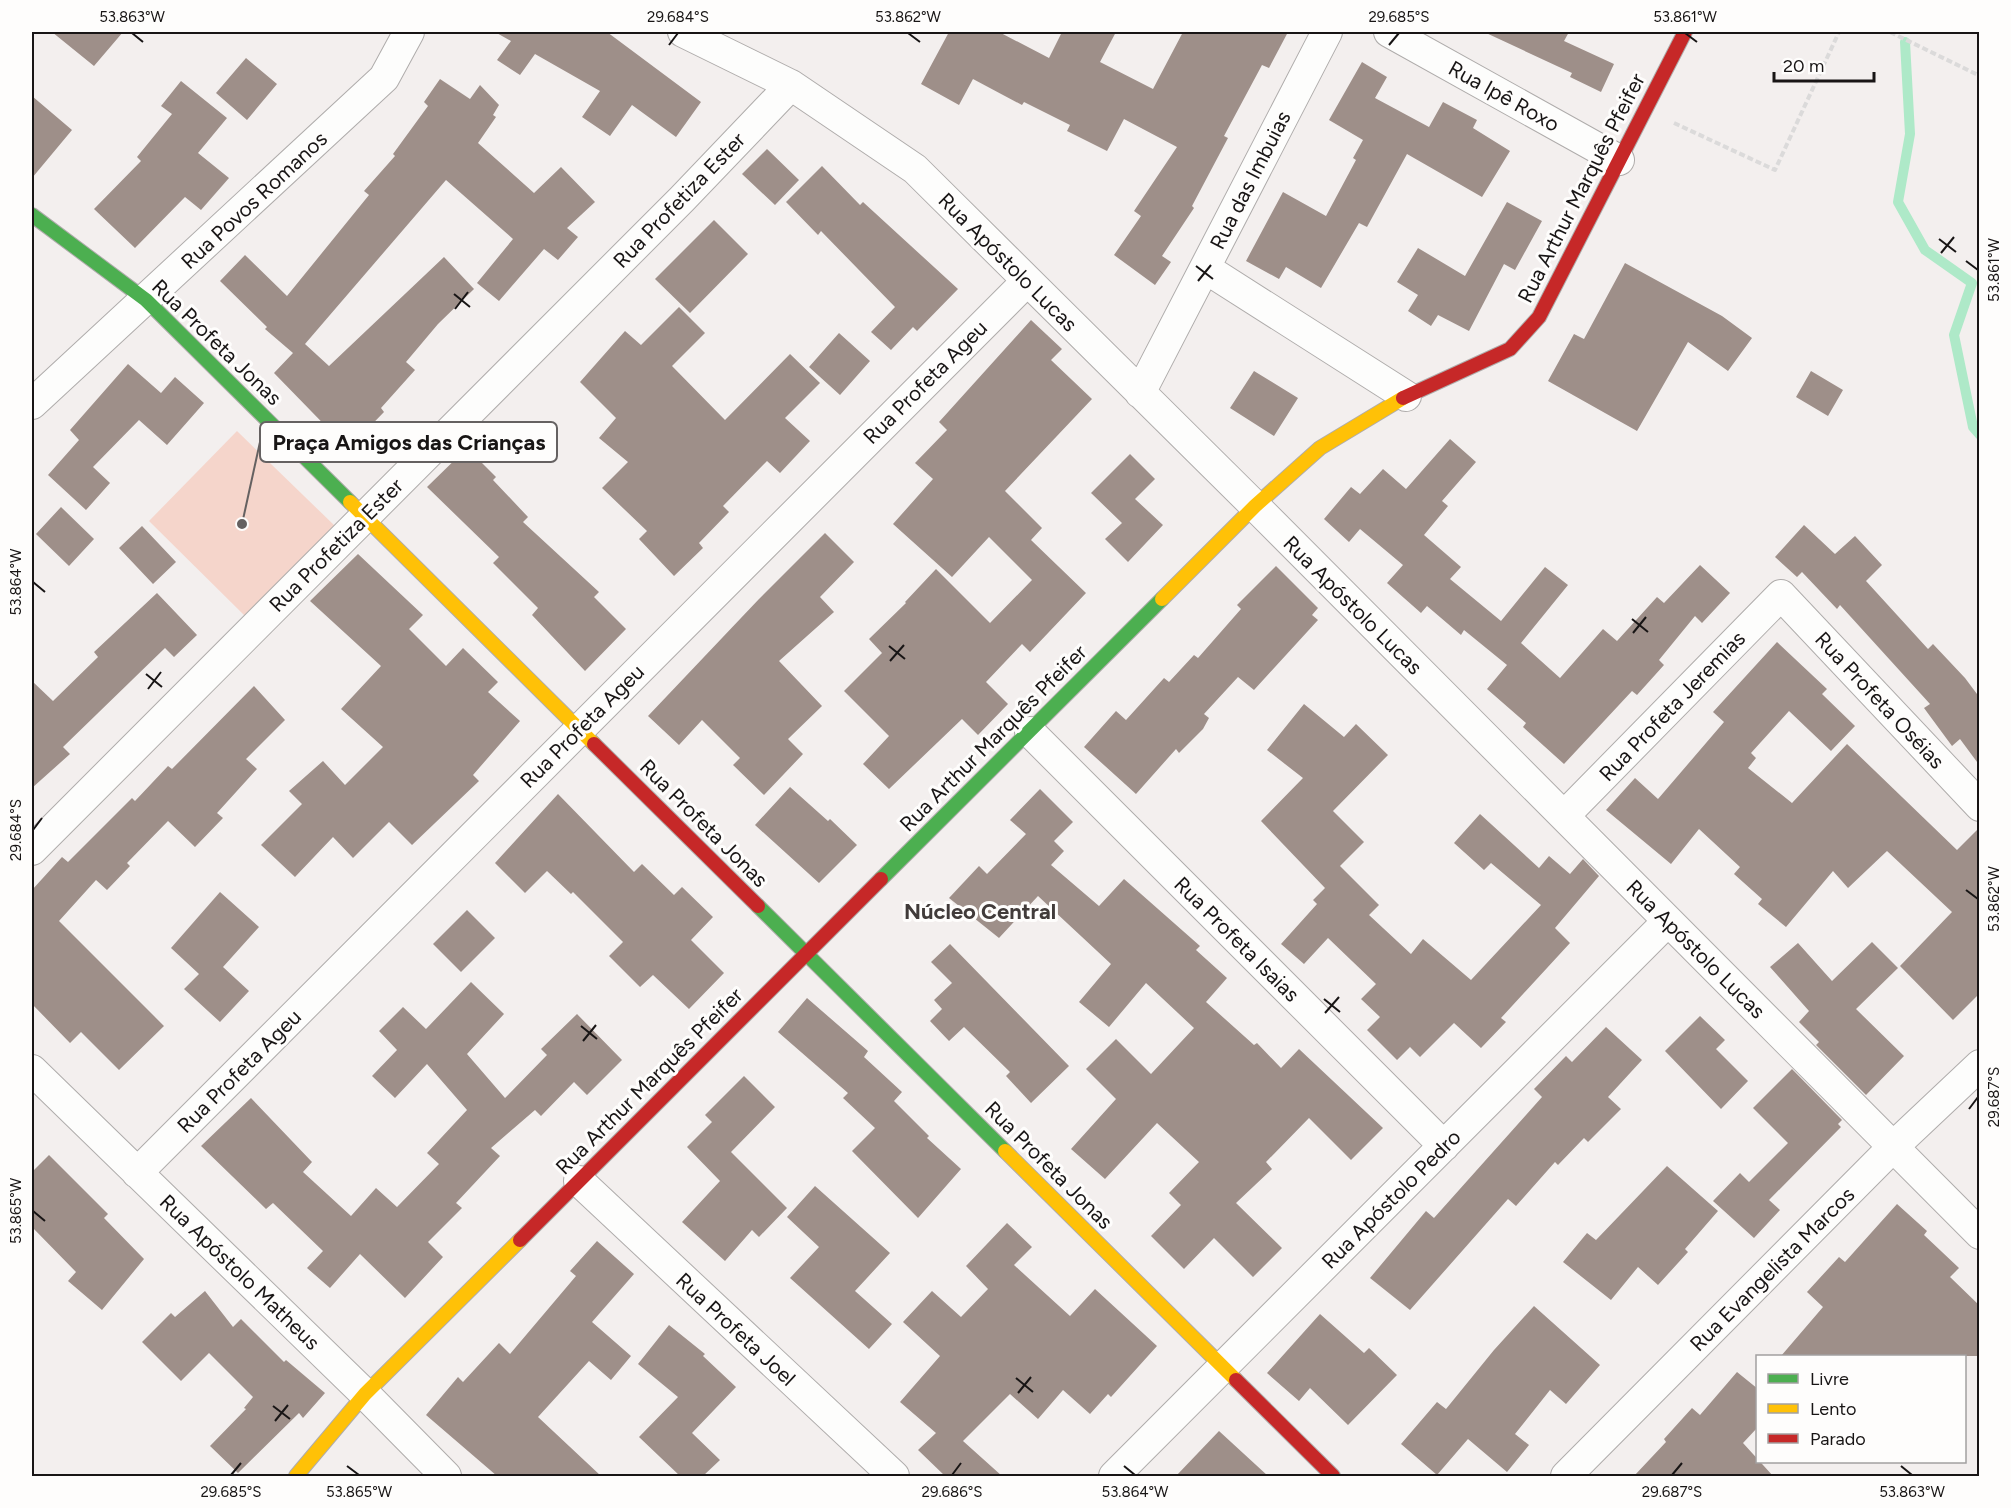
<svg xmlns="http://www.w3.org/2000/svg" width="2011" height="1508" font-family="Figtree,sans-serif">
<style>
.green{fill:#f5d5cb}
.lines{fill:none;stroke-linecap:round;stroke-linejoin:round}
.stream{stroke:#aee9c8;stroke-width:10}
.building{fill:#9e8f89}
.street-casing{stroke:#afacab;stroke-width:32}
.fast-casing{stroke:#afacab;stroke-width:16}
.slow-casing{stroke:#afacab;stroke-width:16}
.jam-casing{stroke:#afacab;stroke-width:16}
.path{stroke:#dbdada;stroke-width:4;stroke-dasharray:6 3;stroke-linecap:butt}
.street{stroke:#fdfdfc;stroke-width:30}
.fast{stroke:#4caf50;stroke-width:14}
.slow{stroke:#ffc107;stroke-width:14}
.jam{stroke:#c62828;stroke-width:14}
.ticks{fill:none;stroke:#181515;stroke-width:2}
.labels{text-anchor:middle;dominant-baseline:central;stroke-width:6;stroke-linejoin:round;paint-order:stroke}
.street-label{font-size:21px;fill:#181515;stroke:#fefdfc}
.neighbourhood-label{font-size:22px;font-weight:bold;fill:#413b3a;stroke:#fefdfc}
.leader{fill:none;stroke:#656161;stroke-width:2}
.callout-dot{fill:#656161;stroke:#fefdfc;stroke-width:2}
.callout{fill:#fefdfc;stroke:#656161;stroke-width:2}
.callout-label{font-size:22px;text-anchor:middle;font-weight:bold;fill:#181515}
.neatline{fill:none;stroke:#181515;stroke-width:2}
.ticks-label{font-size:15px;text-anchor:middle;fill:#181515}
</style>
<rect width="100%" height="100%" fill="#f3efee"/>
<path class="green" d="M237,431L336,527L247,618L149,521Z"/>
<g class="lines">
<path class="stream" d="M1905,42L1910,134L1898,202L1925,250L1972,283L1954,335L1973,427L1980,435"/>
</g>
<path class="building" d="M52,32H123L94,66Z
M495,32H607L701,102L676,137L632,105L610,136L582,117L600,91L535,54L520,75L497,60L511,41Z
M949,32H999L1049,58L1062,32H1116L1100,62L1153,89L1183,32H1288L1269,68L1262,65L1224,136L1228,138L1192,206L1194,208L1162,256L1171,262L1155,285L1114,255L1141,216L1134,211L1177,147L1124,119L1107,151L1067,131L1070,125L1024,102L1022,105L973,79L959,105L921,84Z
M1484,32H1569L1564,41L1614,64L1601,92L1570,77L1572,73Z
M246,58L277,84L247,120L216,93Z
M1362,62L1387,77L1375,98L1429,127L1443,102L1477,120L1473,128L1510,151L1482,197L1407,154L1367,227L1359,223L1321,288L1286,267L1279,279L1246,261L1283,192L1326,216L1356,160L1353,158L1363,140L1329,120Z
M440,79L470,99L480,85L499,105L493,115L496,117L478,143L534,193L561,167L595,202L567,228L578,237L558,260L544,249L499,301L477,283L513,239L446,180L305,344L329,366L444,257L474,289L438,324L406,362L415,370L381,408L384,412L348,449L274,373L293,353L265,329L267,327L220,281L245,255L287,296L369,195L364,191L395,156L393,154L428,106L424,102Z
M181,81L227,118L198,153L229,178L201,210L185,197L135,248L94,209L141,161L137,157L172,114L161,106Z
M32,96L72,130L32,178Z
M767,149L799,180L775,205L742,174Z
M822,166L860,205L863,202L958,289L917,331L913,327L891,350L871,332L895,307L821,231L818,235L786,202Z
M1507,202L1542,221L1515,270L1504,264L1469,331L1438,315L1431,326L1408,311L1418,295L1397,282L1418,248L1465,276Z
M714,220L748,254L690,313L655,279Z
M1625,263L1722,316L1752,338L1728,371L1688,342L1637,431L1548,381L1574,334L1584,339Z
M679,307L705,333L672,366L725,420L790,354L820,383L785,418L810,441L780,473L767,461L723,506L729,512L699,543L703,548L674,576L639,539L647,531L602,488L628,462L599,438L616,418L580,382L625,331L641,345Z
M1031,320L1062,349L1051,360L1092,399L1005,491L1042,528L1031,540L1086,593L1030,652L1022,644L986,682L1008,704L978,735L962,719L889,789L863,764L889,736L844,691L882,653L869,639L906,603L905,602L936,569L990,623L1032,580L989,537L952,577L893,524L933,479L915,463L947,430L939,422Z
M839,333L870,361L840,395L809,367Z
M128,364L161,393L175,377L204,403L167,445L139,420L93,467L110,483L86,510L48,475L79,440L70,430Z
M1254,371L1298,398L1274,436L1230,408Z
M1811,371L1843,390L1828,416L1796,397Z
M1450,439L1476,462L1442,501L1448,506L1424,535L1461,567L1450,579L1501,621L1545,567L1568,585L1521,643L1560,678L1603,629L1617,641L1657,597L1664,603L1700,565L1730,593L1702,623L1695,616L1659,660L1664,665L1637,695L1632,691L1564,764L1523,727L1526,723L1487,689L1507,665L1464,630L1461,635L1427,606L1421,613L1387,583L1403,565L1360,529L1349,542L1324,519L1351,487L1360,494L1383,469L1406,489Z
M467,448L496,477L493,480L528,517L523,522L599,592L594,597L626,629L585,671L532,615L538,608L493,563L499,557L427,487Z
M1130,454L1155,479L1135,499L1163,525L1128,562L1105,539L1122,523L1091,493Z
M61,507L94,539L69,566L36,534Z
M1804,525L1835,554L1855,536L1882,565L1866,581L1928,649L1933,644L1965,678L1980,698V766L1960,739L1952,746L1924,708L1930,704L1840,605L1837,609L1802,572L1797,577L1775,557Z
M142,526L176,562L153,584L119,548Z
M825,533L854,562L820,597L834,612L779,661L822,706L788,739L803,754L764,795L733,765L740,758L702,720L679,745L648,716L759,599Z
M358,554L423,615L409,629L446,666L463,648L498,682L488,692L520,721L473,775L479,781L412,845L389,822L353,858L333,837L295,877L261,845L302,804L289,791L323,761L345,785L383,747L341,709L381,666L310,601Z
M1276,566L1318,608L1312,615L1318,620L1254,690L1238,677L1204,714L1209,718L1203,729L1179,753L1176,749L1136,794L1084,747L1116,711L1126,720L1164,678L1169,682L1194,655L1198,658L1241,609L1237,605Z
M157,593L197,635L174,657L165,648L63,747L70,754L32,788V681L53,701L98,657L94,652Z
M1777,642L1827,689L1822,694L1855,726L1831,751L1789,711L1751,753L1756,758L1748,768L1792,803L1847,744L1957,850L1980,827V993L1953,1020L1900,966L1952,912L1887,851L1848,888L1833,871L1786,927L1758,904L1762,899L1734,874L1740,867L1699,829L1671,864L1606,810L1635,778L1658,799L1724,722L1713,712Z
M254,686L285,720L246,759L257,769L217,813L223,818L195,847L168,821L127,863L130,866L107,890L96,880L59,921L164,1026L119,1070L81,1032L70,1043L32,1004V890L62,857L68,862L132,798L135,801L168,766L172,769Z
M1304,704L1344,737L1356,724L1388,755L1333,811L1364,842L1340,866L1379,905L1369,915L1411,954L1423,939L1471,980L1541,905L1491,863L1484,870L1454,843L1480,814L1539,868L1549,856L1570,874L1583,859L1599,876L1555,928L1570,943L1501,1018L1506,1022L1481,1048L1454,1023L1420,1057L1410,1047L1397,1060L1367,1030L1380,1017L1361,999L1376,984L1328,938L1304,964L1281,944L1317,904L1313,900L1325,888L1261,821L1303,778L1267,750Z
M790,787L828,821L830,819L857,845L819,883L755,825Z
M1040,789L1073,822L1054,841L1064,851L1051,865L1099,906L1124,879L1200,946L1196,950L1227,978L1206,1002L1254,1045L1257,1043L1281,1068L1299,1049L1383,1128L1351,1160L1309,1118L1266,1162L1272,1169L1236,1203L1282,1248L1253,1277L1214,1238L1184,1269L1151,1236L1181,1205L1169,1193L1199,1162L1157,1123L1105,1179L1071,1149L1116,1099L1086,1069L1116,1039L1151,1074L1194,1028L1146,983L1109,1027L1079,1002L1111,964L1038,896L999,938L949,898L979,866L987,874L1026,834L1010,820Z
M558,794L634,872L642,864L674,895L682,887L713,917L691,940L724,973L689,1009L653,975L640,987L609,956L623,942L573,892L571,894L547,871L525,893L495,863Z
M220,892L259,927L223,967L249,991L220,1022L184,989L199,974L171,948Z
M467,910L495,938L461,972L433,944Z
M1872,942L1898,968L1856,1009L1904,1056L1866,1095L1816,1045L1819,1042L1799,1022L1809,1011L1770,967L1798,943L1832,981Z
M950,944L1069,1066L1031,1103L1006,1076L1010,1072L964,1027L949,1041L930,1021L942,1009L934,1000L952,983L931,962Z
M471,982L504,1014L467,1054L505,1098L547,1055L541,1049L577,1014L622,1060L587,1095L574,1082L541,1116L535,1110L491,1148L500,1156L456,1203L462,1208L428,1242L443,1257L405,1298L360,1254L330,1288L307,1268L323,1251L273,1203L266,1209L201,1146L251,1098L312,1162L303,1172L351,1216L376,1188L397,1207L439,1164L427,1153L467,1110L427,1064L395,1098L372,1076L397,1050L379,1031L403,1007L426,1029Z
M807,998L868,1051L864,1057L902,1092L894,1101L929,1136L927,1138L961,1169L918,1218L852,1151L875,1128L843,1098L848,1093L778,1032Z
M1700,1016L1725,1040L1716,1049L1748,1081L1721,1109L1665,1051Z
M1606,1027L1642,1060L1608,1097L1621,1109L1588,1142L1584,1138L1558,1165L1555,1162L1516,1206L1508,1199L1410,1310L1370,1278L1426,1211L1434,1218L1542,1097L1534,1089L1566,1056L1572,1062Z
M1792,1069L1842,1120L1838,1124L1841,1127L1769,1200L1780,1210L1754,1238L1713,1201L1740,1173L1749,1182L1788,1143L1753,1108Z
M744,1076L775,1107L731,1152L787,1208L759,1237L752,1230L725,1261L682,1222L720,1181L687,1147L712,1122L705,1115Z
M49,1155L108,1214L104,1218L144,1259L102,1310L68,1281L76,1272L32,1227V1172Z
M1667,1166L1718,1211L1685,1249L1688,1252L1658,1285L1638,1267L1611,1300L1563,1262L1587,1233L1596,1240Z
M815,1186L890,1253L855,1291L892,1324L869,1349L790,1278L819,1247L787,1217Z
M1897,1204L1927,1231L1924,1235L1959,1268L1950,1277L1980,1306V1356H1781L1823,1307L1807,1292L1839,1257L1845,1262Z
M1007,1223L1032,1247L1014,1265L1070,1316L1095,1289L1157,1346L1111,1397L1108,1394L1090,1414L1063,1390L1038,1419L1010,1394L963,1441L1002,1476H945L918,1450L936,1433L900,1402L940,1356L903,1322L932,1291L961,1317L988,1289L966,1266Z
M597,1241L634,1274L592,1322L631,1356L611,1380L589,1361L538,1417L601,1476H497L426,1415L458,1377L463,1382L499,1343L510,1354L576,1276L570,1271Z
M205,1291L233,1327L241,1319L284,1362L286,1360L325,1393L303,1418L299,1413L238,1473L210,1446L246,1409L244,1408L253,1397L209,1353L181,1381L142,1342L171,1313L175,1317Z
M1534,1306L1600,1365L1566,1404L1550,1390L1515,1434L1529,1445L1507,1472L1468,1439L1437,1475L1401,1444L1437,1402L1446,1409L1494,1350Z
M1320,1314L1364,1353L1369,1348L1397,1375L1348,1425L1310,1388L1299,1401L1267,1373Z
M669,1325L705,1354L703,1356L736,1387L692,1433L720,1460L703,1476H680L639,1437L678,1397L638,1364Z
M1737,1372L1758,1389V1427L1743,1443L1773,1476H1634L1666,1442L1664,1439L1692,1408L1700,1415Z
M1219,1431L1268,1476H1176Z"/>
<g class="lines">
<defs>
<path id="street" d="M683,32L791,85L915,169L1255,506L1980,1234
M1389,32L1619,160
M1205,268L1406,396
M1140,393L1327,32
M32,404L384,78L409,32
M1030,732L1444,1146
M1564,816L1781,595L1980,806
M32,850L682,199L791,85
M32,1070L365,1394L446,1476
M137,1173L1027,281
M579,1181L894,1476
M1114,1476L1668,921
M1566,1476L1893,1147L1980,1065"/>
<path id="fast" d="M32,215L146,300L350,502
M881,879L1162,599
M758,906L1005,1151"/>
<path id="slow" d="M350,502L594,744
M1162,599L1255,506L1320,448L1403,398
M1005,1151L1236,1380
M296,1476L365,1394L520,1240"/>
<path id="jam" d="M1403,398L1510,349L1539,317L1685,32
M594,744L758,906
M520,1240L881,879
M1236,1380L1333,1476"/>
</defs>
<use href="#street" class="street-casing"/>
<use href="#fast" class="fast-casing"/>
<use href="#slow" class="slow-casing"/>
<use href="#jam" class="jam-casing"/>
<path class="path" d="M1890,32L1980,76
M1674,123L1775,170L1839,32"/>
<use href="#street" class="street"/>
<use href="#fast" class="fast"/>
<use href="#slow" class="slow"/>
<use href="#jam" class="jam"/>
</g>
<path class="ticks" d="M132,33L143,42M908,33L920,42M1685,33L1697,42M669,45L678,33M1389,45L1399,33M1939,239L1956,252M1941,253L1954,237M1966,261L1978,270M1196,266L1213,279M1198,281L1211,265M454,294L470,307M455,309L468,292M33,582L45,592M1632,619L1648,632M1633,633L1646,617M889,646L905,659M890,661L904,645M146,674L162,687M148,689L161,672M33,830L42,818M1966,890L1978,899M1324,999L1340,1012M1325,1013L1339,997M581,1026L597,1039M583,1041L596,1025M1969,1109L1978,1097M33,1211L45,1221M1016,1378L1033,1392M1018,1393L1031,1377M273,1406L290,1419M275,1421L288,1405M347,1466L359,1475M1124,1466L1135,1475M1901,1466L1912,1475M231,1475L241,1463M952,1475L961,1463M1672,1475L1682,1463"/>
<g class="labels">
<g class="street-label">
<text transform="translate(1504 96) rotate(29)">Rua Ipê Roxo</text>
<text transform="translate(1250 180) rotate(-63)">Rua das Imbuias</text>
<text transform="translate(1581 188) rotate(-63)">Rua Arthur Marquês Pfeifer</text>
<text transform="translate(254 200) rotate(-43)">Rua Povos Romanos</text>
<text transform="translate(679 200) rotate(-46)">Rua Profetiza Ester</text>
<text transform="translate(1008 262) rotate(45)">Rua Apóstolo Lucas</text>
<text transform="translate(217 342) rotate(44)">Rua Profeta Jonas</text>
<text transform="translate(925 382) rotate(-45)">Rua Profeta Ageu</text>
<text transform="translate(336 545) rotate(-45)">Rua Profetiza Ester</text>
<text transform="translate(1353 605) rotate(45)">Rua Apóstolo Lucas</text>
<text transform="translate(1880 700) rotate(47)">Rua Profeta Oséias</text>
<text transform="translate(1672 706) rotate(-46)">Rua Profeta Jeremias</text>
<text transform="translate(582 726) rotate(-45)">Rua Profeta Ageu</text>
<text transform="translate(993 738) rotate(-45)">Rua Arthur Marquês Pfeifer</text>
<text transform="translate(704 823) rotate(45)">Rua Profeta Jonas</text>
<text transform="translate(1237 939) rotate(45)">Rua Profeta Isaias</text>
<text transform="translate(1696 949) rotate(45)">Rua Apóstolo Lucas</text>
<text transform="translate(239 1071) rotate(-45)">Rua Profeta Ageu</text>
<text transform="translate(649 1081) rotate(-45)">Rua Arthur Marquês Pfeifer</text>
<text transform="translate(1049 1165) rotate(45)">Rua Profeta Jonas</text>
<text transform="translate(1391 1199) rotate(-45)">Rua Apóstolo Pedro</text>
<text transform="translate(1772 1269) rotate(-45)">Rua Evangelista Marcos</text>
<text transform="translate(240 1272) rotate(44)">Rua Apóstolo Matheus</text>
<text transform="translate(736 1329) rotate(43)">Rua Profeta Joel</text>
</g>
<g class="neighbourhood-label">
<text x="980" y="911">Núcleo Central</text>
</g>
</g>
<path class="leader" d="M242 524L260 442"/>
<circle class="callout-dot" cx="242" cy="524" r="6"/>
<rect class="callout" x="260" y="422" width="297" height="40" rx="6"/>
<g class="callout-label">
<text x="409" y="450">Praça Amigos das Crianças</text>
</g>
<rect width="2011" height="1508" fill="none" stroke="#fefdfc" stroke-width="66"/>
<rect x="1756" y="1355" width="210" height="108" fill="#fefdfc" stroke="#a2a0a0" stroke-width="1.5"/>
<rect x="1768" y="1374" width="30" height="9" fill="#4caf50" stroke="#a2a0a0" stroke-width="1.5"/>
<text x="1810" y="1385" font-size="18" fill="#181515">Livre</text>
<rect x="1768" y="1404" width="30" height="9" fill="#ffc107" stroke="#a2a0a0" stroke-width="1.5"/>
<text x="1810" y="1415" font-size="18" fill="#181515">Lento</text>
<rect x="1768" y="1434" width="30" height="9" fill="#c62828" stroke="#a2a0a0" stroke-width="1.5"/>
<text x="1810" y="1445" font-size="18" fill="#181515">Parado</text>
<path d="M1774 72v9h100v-9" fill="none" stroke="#181515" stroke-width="3"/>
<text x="1783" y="72" font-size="18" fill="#181515" stroke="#fefdfc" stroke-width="4.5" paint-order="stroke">20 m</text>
<rect x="33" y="33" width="1945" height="1442" class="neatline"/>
<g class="ticks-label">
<text x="132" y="22">53.863°W</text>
<text x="678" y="22">29.684°S</text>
<text x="908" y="22">53.862°W</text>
<text x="1399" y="22">29.685°S</text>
<text x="1685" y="22">53.861°W</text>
<text transform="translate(1994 270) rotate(-90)" y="5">53.861°W</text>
<text transform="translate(16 582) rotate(-90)" y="5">53.864°W</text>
<text transform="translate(16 830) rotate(-90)" y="5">29.684°S</text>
<text transform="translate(1994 899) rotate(-90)" y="5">53.862°W</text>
<text transform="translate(1994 1097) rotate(-90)" y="5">29.687°S</text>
<text transform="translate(16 1211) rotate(-90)" y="5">53.865°W</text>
<text x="231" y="1497">29.685°S</text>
<text x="359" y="1497">53.865°W</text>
<text x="952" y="1497">29.686°S</text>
<text x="1135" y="1497">53.864°W</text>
<text x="1672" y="1497">29.687°S</text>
<text x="1912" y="1497">53.863°W</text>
</g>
</svg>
